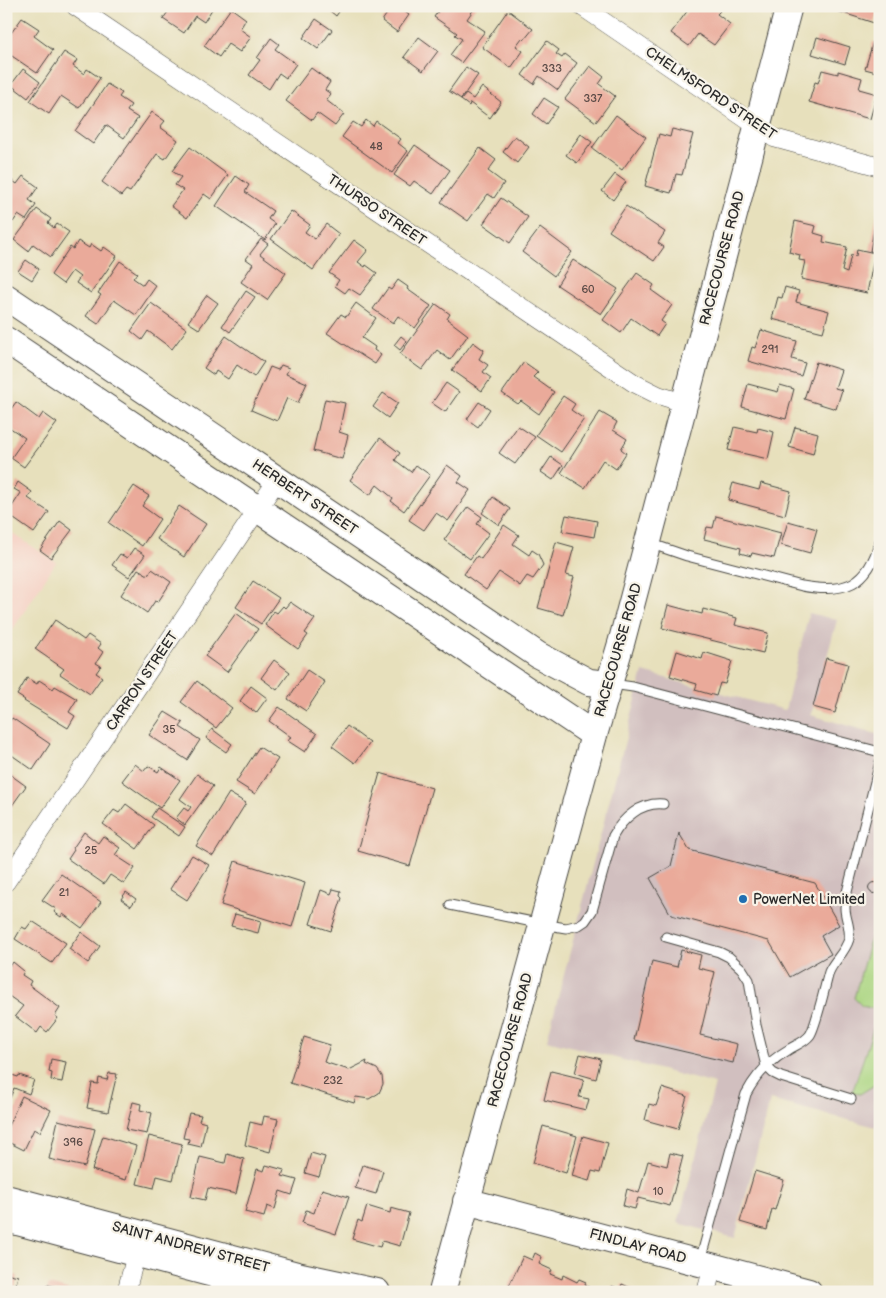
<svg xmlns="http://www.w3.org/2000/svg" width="886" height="1298" font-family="'Balsamiq Sans',sans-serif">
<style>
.built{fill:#f6d1c5}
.industrial{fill:#d1bfbf}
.green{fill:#acd682;stroke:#6c8056}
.building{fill:#eaaa9a}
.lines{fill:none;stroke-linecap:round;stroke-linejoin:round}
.lane-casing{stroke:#474641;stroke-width:11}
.street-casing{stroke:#474641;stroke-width:19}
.secondary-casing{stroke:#474641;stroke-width:28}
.lane{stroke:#fff;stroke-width:9}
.street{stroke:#fff;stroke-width:18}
.secondary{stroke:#fff;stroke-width:26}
.poi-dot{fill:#1f6fb2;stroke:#f7f3e8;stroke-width:2}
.labels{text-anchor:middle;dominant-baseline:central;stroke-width:4.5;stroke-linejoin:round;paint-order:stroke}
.number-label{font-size:11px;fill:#5b4b47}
.street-label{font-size:14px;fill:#2b2b2b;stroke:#f7f3e8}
.poi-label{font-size:14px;fill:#2b2b2b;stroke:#f7f3e8;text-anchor:start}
</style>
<rect width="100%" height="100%" fill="#f7f3e8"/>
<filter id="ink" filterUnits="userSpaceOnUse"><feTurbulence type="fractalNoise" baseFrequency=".02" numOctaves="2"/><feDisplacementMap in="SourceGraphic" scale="10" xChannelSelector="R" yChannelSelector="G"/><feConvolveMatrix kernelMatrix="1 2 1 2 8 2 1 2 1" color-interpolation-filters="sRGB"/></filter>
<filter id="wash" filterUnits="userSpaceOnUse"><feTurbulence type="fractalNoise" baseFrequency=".0096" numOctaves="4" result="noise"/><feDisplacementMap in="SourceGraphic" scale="20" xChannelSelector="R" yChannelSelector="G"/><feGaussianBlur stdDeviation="1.12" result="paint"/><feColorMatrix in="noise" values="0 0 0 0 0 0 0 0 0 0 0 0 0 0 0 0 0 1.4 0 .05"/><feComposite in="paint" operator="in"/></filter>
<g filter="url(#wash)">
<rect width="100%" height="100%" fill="#e7e0bc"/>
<path class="built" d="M6,529L56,562L6,640Z"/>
<path class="industrial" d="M809,613L837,620L811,715L880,735V1128L770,1100L735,1238L678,1223L715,1084L547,1040L643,672L785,710Z"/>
<path class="green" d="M880,904V1077L876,1084L860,1094L852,1093L878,1015L875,1009L862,1006L854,998Z"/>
<g id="blocks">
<path class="building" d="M172,6H214L204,22L195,16L184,33L163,19Z
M324,6H343L336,16Z
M392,6H397L409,15L397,32L382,21Z
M442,6H476L467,19L485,31L461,63L450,55L462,39L455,35L457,33L434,17Z
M691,6H719L717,9L720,11L717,14L730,24L714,45L698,34L689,46L671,33Z
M835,6H879L874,23L834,10Z
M231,8L246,19L240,29L251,37L240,52L228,44L219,57L204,46Z
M508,10L533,29L524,40L522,38L516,46L523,51L511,68L482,47Z
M22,18L39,29L34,36L53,50L37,73L6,52V40Z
M316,19L332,30L318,49L303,38Z
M419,37L438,51L423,71L404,57Z
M817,37L850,47L845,64L812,54Z
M271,38L279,44L275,49L296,64L286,78L279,73L269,89L249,75L260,60L257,58Z
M547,41L559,50L556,54L562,58L565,54L577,63L558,90L539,76L534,84L522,75Z
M873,42L880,43V73L865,69Z
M64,52L77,60L73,66L84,74L87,69L100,78L79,108L61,96L49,114L30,101Z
M590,66L604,77L599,84L615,96L596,122L565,99Z
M466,67L478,75L461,99L449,91Z
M311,68L330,82L325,90L331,94L326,100L344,114L335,126L317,113L312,120L286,101Z
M23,69L40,82L28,98L11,85Z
M822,70L838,74V71L862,78L859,89L877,94L870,119L809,102L815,82L818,83Z
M107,84L122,93L119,97L131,105L127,111L138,118L124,138L106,125L93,144L75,131Z
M482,87L501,102L490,118L470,103L469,106L461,100L466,94L473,99Z
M544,98L558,107L546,124L533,114Z
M152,112L165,121L160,127L178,140L165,159L157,154L130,192L126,190L121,196L102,182Z
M616,115L646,137L622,170L592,148Z
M366,120L373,126L376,121L401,139L398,143L408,151L392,173L342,137L353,122L361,127Z
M672,129L693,134L682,175L676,174L671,193L645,186L659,134L670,137Z
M581,134L592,142L577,163L566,155Z
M515,136L529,147L517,163L503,152Z
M415,145L450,170L433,194L414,181L410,186L394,175Z
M190,147L228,175L211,199L204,194L187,218L171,206L183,190L175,185L181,177L172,171Z
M480,148L496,160L488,171L504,183L494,198L488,194L468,221L441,202Z
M615,174L626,182L613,200L602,191Z
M6,176L17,184L23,176L38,187L29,200L36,205L26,220L18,215L13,222L6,217Z
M236,176L249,185L245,192L273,211L268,219L275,224L265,240L216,206Z
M501,198L528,217L510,243L483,224Z
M626,206L665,232L658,243L664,247L654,261L609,231Z
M37,209L51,219L48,223L54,228L57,224L69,232L51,257L33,244L28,251L14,240Z
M291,211L310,225L305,232L315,239L326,224L339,234L313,270L271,239Z
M877,214L880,215V253L870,251Z
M795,221L816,226L814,233L824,236L823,242L847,247L842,271L847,273L851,255L856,256L857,249L875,253L867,293L801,279L805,261L799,260L800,255L789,252Z
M540,228L572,252L554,276L522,252Z
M261,239L268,244L260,254L286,273L267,300L241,282L253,264L246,259Z
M354,240L368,250L358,262L365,267L366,265L377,273L360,295L349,288L345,293L335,286L339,280L329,273Z
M78,241L89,248L91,244L101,251L104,247L117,256L91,293L76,283L80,277L72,271L63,284L51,275L70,247L73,249Z
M26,260L39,269L32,280L18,271Z
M573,260L618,289L601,314L557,285Z
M120,261L137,273L133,278L143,285L147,279L156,286L136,315L114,300L98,324L86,316L101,295L98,293Z
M637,273L654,285L651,290L672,305L661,321L665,324L657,336L631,318L621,333L603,320Z
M398,280L408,287L407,289L431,306L415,328L398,316L393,323L373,309L388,288L391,290Z
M785,287L799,291L796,302L829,311L823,332L772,319L778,297L782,298Z
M246,291L255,297L230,332L222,326Z
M207,295L218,303L199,329L188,322Z
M151,303L187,329L172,349L148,331L142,340L131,331Z
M356,303L376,318L362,338L375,347L374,350L381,355L375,364L327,333L341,314L346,317Z
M436,304L450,314L447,319L468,335L450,360L437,350L422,370L400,354Z
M761,330L797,341L792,359L805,363L801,376L748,361L752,347L755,348Z
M226,336L264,362L254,377L237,365L228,379L216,371L214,375L204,368Z
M401,336L407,341L400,350L394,345Z
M473,342L484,350L479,359L488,365L483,372L491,378L482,391L452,370Z
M524,362L538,372L533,377L554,392L539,414L521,401L518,404L502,393Z
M816,362L841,370L835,388L842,390L836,409L804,399Z
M281,365L289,368L286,374L307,383L298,403L287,398L277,421L251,410L270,367L278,370Z
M446,383L459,392L445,412L432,403Z
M748,384L778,392L780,385L794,389L786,419L742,407Z
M383,393L398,403L388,418L373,407Z
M563,396L575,404L571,410L584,419L561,452L536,435Z
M325,399L345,403L339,432L348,435L342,459L313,451Z
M16,402L39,419L43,413L57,423L24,467L11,458L25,438L6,425V416Z
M479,402L490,409L478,427L467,419Z
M600,412L617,422L613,430L627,439L621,449L626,453L616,469L603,460L585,488L561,473Z
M518,426L535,437L515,464L499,453Z
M734,427L757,432L758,428L774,432L768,459L728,450Z
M795,427L818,433L813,454L789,447Z
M380,438L400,453L395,460L411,472L416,465L430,475L404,511L391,501L393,498L377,485L370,495L350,480Z
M551,457L563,465L553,480L541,472Z
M447,465L462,476L458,482L470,490L448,521L436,513L424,530L409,520Z
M18,482L32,492L28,498L49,512L34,533L7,514L21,493L14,489Z
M733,483L759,490L761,483L791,491L785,515L728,500Z
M134,486L149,496L142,506L160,519L142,546L109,523Z
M493,497L510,509L499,525L482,513Z
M179,506L206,524L184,557L157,539Z
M468,507L482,517L477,524L489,533L470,559L444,540Z
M566,515L597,521L594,537L562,531Z
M716,516L781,533L774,558L752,553L751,556L740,553L741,548L704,539L707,527L713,528Z
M60,521L72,530L51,558L40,550Z
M788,521L817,529L810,553L781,545Z
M504,525L519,535L513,544L529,555L532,550L538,554L543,565L533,579L527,576L520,586L499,572L486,590L464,574L477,556L481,559Z
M556,542L574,547L566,575L574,577L563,615L538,608Z
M134,548L145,555L129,577L112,565L120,554L127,558Z
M138,569L148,575L152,569L171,582L158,602L155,601L147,613L121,595Z
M253,581L279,598L261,624L236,607Z
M290,602L315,619L305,633L308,635L298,649L265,625L274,611L277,613L283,606L285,608Z
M668,605L702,614L703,609L737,618L735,625L768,633L763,653L662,628Z
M236,613L258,629L227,672L205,656Z
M55,620L84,640L88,635L101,644L98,648L103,652L96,663L101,666L96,673L102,677L90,694L60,674L64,669L35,649Z
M677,651L702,659L704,652L732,661L725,684L720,683L716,696L695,690L697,684L670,676Z
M826,658L848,664L835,713L813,707Z
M274,660L290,672L277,690L261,678Z
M307,670L325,682L306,711L288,699Z
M27,678L37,684L39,680L53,689L55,686L77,699L69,712L75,716L68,728L24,701L25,700L17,695Z
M197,681L232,708L216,728L181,702Z
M251,686L267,698L256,713L240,701Z
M279,707L317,734L305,752L288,741L291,737L269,721Z
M165,712L183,723L180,727L200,740L187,760L149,735Z
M12,718L50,744L33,770L6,751V726Z
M347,726L370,743L355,763L332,746Z
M212,729L232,744L226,752L206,738Z
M259,747L278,759L255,794L236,782Z
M135,764L144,771L148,766L158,772L161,767L180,780L160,808L122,781Z
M8,773L26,786L6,814V776Z
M380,773L432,788L410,866L358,851Z
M197,774L213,786L185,825L176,818L184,808L188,811L191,807L180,799Z
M229,793L246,803L213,856L196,846Z
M126,804L154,825L137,849L103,824L114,810L119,813Z
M157,808L185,827L179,836L151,817Z
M84,832L98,843L103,836L120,848L115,855L135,868L124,884L110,875L104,884L68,859L74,850L73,848Z
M679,833L689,850L815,883L839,925L821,936L831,954L790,977L769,941L671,915L650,878L671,866Z
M192,855L209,865L187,900L170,889Z
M235,861L305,883L292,927L221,905Z
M61,874L101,902L82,928L63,914L61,917L54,912L56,909L42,900Z
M868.5 888a5.5 5.5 0 1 1 11 0a5.5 5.5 0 1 1-11 0Z
M333,889L341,891L340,896L342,898L331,931L310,924L321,890L331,894Z
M126,892L136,899L131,906L121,899Z
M235,914L261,921L258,933L231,926Z
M32,921L66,943L52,963L15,939L22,927L26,929Z
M81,932L100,946L88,963L69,949Z
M681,950L701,955L698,968L715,972L700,1035L737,1044L733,1063L634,1040L652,961L677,967Z
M6,962L11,965L13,962L24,971L22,975L31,981L29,985L60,1008L55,1016L58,1018L47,1032L41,1027L37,1033L15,1016L23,1006L6,994Z
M304,1037L330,1045L324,1062L349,1070L367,1061L366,1064L377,1069L382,1076L383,1084L379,1093L369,1099L356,1097L354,1103L290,1083Z
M580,1054L601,1059L596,1079L575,1073Z
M51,1059L66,1062L62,1082L51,1080L52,1073L49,1072Z
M551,1071L584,1079L579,1097L589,1099L586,1110L544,1100Z
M6,1073L18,1077L19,1075L34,1080L29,1094L14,1088L10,1098L6,1097Z
M109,1073L117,1074L108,1112L87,1108L92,1083L98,1084L99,1078L107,1080Z
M662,1088L687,1096L678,1129L645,1120L649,1104L656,1106Z
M22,1096L51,1110L40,1132L34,1129L24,1150L6,1141V1130Z
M133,1102L141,1104L140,1110L152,1113L147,1134L126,1130Z
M189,1113L201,1115L199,1121L206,1123L201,1147L188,1144L189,1139L183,1138Z
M264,1116L278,1119L270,1152L245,1145L250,1122L262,1125Z
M58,1120L95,1129L85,1167L49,1159Z
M543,1126L577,1136L566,1173L533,1163Z
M103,1136L136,1146L126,1180L92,1170Z
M149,1136L182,1144L173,1180L157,1176L154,1188L137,1184Z
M583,1136L608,1143L600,1173L592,1171L589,1181L572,1176Z
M311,1153L325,1157L319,1177L305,1173Z
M670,1153L683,1156L670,1206L638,1198L635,1209L623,1206L627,1189L639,1193L648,1161L667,1166Z
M227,1154L244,1159L236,1194L208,1188L205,1200L191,1197L200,1157L225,1163Z
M266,1165L284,1170L282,1176L297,1180L292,1195L280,1191L275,1209L267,1206L264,1217L245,1212L257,1169L264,1171Z
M363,1165L383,1171L376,1194L355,1188Z
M755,1171L784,1180L775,1210L772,1209L767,1230L740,1222Z
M322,1189L349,1197L336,1234L302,1223L306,1210L314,1213Z
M367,1206L390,1213L391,1208L409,1213L400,1246L382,1241L380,1247L352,1239L358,1220L362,1222Z
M535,1253L542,1257L539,1264L552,1270L550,1274L562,1279L563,1275L577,1282L579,1279L586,1282L585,1285L590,1288L589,1292H515L508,1288L523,1256L532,1260Z
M6,1273L18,1276L14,1292H6Z
M622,1284L633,1289L632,1292H610L612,1286L620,1289Z
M48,1285L72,1291V1292H46Z"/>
</g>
</g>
<g filter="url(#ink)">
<use href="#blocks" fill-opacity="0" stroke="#474641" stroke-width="1"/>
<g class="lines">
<defs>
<path id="lane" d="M649,543L687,556L802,586C845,594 868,585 880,541
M612,684L633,687L880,752
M450,905L542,924L566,928L579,925L585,921L592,911L613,836C623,818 641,802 663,804
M666,937L719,952L729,957L742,969L749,980L756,1025L766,1066L773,1073L781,1077L851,1099
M700,1261L746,1094C756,1075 769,1061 788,1050C795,1045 804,1043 810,1035C816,1026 825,986 829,972C834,960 845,953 849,939C851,928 845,918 845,908C845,904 846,900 846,896L880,762"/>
<path id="street" d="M75,6L634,383L658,395L684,403
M581,6L774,138L880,167
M6,882L278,479
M126,1292L139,1244
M706,1292L713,1266"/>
<path id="secondary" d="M6,297L538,655L589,682L609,684
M6,340L594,735
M6,1198L301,1276L377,1292
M466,1201L809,1292
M6,1219L281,1292
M442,1292L594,735L622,640L789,6"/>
</defs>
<use href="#lane" class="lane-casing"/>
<use href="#street" class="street-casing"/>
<use href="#secondary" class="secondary-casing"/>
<use href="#lane" class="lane"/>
<use href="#street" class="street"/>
<use href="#secondary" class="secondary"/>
</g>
</g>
<circle class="poi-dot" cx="743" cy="899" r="5"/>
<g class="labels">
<g class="number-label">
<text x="552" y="68">333</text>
<text x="593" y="98">337</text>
<text x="376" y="146">48</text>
<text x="588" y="289">60</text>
<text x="770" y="349">291</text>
<text x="169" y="729">35</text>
<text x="91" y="850">25</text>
<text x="64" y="892">21</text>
<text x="333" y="1080">232</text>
<text x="73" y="1142">396</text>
<text x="658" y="1191">10</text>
</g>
<g class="street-label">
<text transform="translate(711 93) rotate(34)">CHELMSFORD STREET</text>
<text transform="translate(377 210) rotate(34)">THURSO STREET</text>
<text transform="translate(722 258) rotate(-75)">RACECOURSE ROAD</text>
<text transform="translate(305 497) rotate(34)">HERBERT STREET</text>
<text transform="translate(618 650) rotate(-74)">RACECOURSE ROAD</text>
<text transform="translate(142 681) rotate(-56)">CARRON STREET</text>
<text transform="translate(510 1040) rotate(-75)">RACECOURSE ROAD</text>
<text transform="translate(638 1246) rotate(15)">FINDLAY ROAD</text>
<text transform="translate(191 1247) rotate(15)">SAINT ANDREW STREET</text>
</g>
<g class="poi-label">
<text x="753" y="899">PowerNet Limited</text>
</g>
</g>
<rect width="886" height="1298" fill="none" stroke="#f7f3e8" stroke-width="25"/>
</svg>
